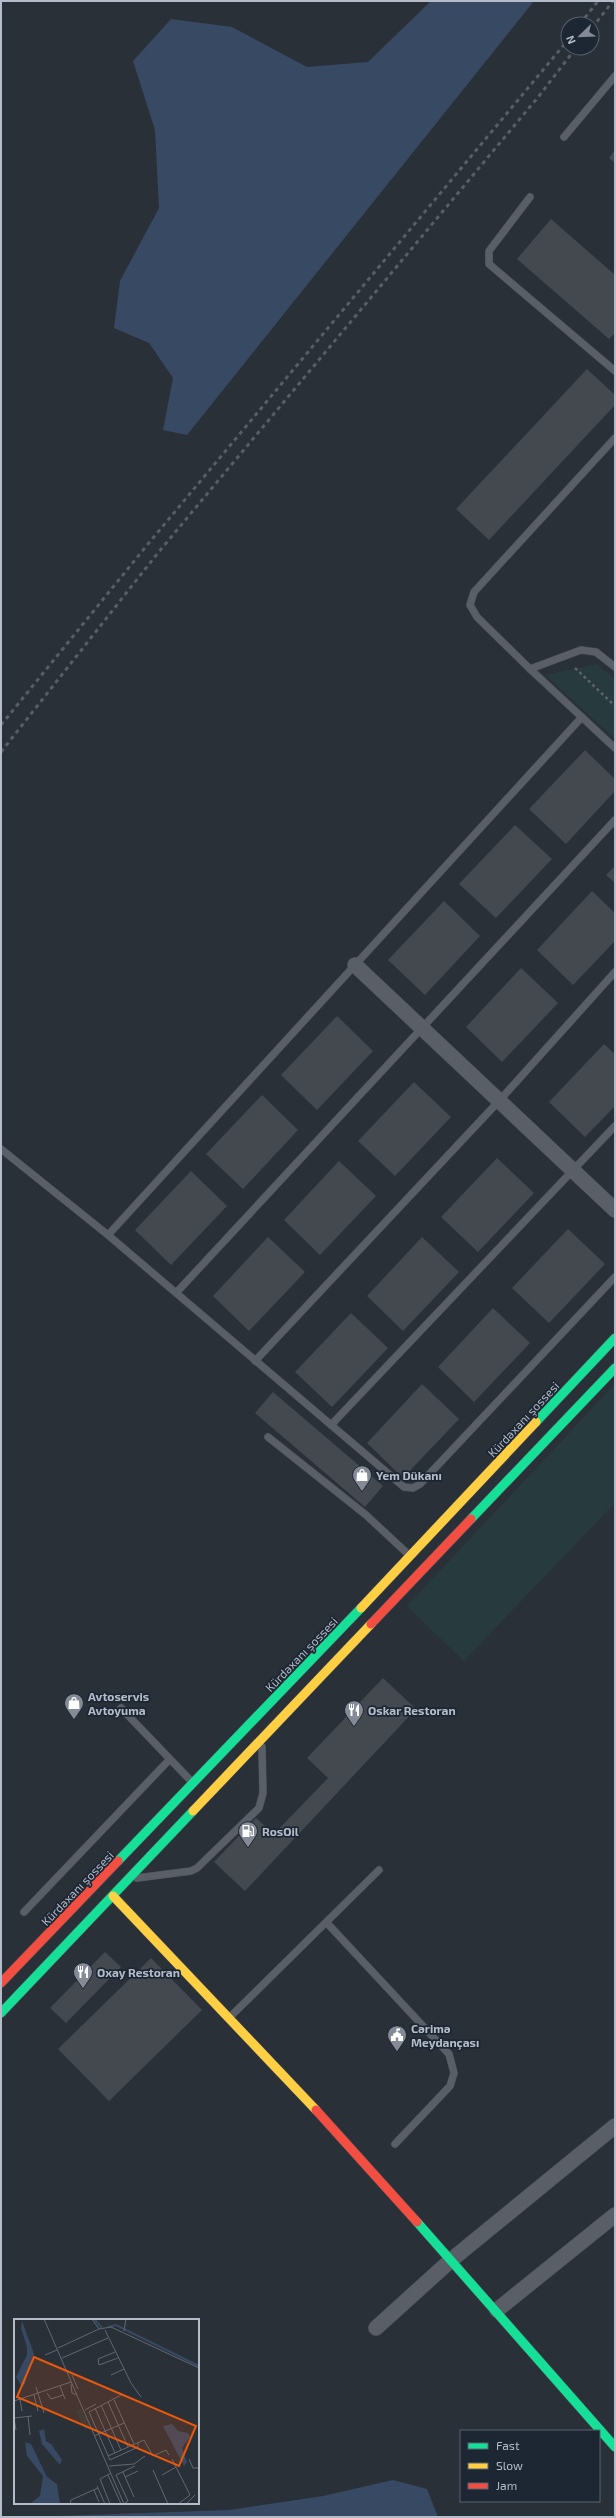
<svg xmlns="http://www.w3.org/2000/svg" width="616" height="2518" font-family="'Exo 2',sans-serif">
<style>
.green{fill:#273a3e}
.water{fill:#384963}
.building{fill:#444950}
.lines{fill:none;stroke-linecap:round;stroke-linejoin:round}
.lane-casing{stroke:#484c53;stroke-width:8}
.street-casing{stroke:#484c53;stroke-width:16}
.fast-casing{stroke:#484c53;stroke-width:10}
.slow-casing{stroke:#484c53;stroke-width:10}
.jam-casing{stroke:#484c53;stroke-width:10}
.path{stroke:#5d636a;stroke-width:2.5;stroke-dasharray:3 3;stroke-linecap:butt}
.lane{stroke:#5a5e66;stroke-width:7}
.street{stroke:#5a5e66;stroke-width:15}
.fast{stroke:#16e098;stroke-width:9}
.slow{stroke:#ffcf43;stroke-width:9}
.jam{stroke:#f24e42;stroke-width:9}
.rail{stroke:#595d64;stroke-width:3;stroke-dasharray:4 4;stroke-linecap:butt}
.labels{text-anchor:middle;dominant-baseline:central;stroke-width:3.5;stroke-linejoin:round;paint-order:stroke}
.street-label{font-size:12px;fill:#b4bcc9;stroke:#1d2633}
.poi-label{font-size:12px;font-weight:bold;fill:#b4bcc9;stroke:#1d2633;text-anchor:start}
.inset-river{fill:none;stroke:#384963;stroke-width:2}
.inset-road{fill:none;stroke:#616872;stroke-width:1}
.view{fill:#e8590c;fill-opacity:0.15;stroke:#e8590c;stroke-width:2}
.inset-edge{fill:none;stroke:#b4bcc9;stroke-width:2}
</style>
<rect width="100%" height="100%" fill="#2a3038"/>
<path class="green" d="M597,664L615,679V739L545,675Z
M614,1385L615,1503L464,1661L407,1606Z"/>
<path class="water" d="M431,1H534L187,435L163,430L173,378L149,343L114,328L120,281L159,208L155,130L133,61L171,19L232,27L307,67L368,62Z
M393,2480L427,2489L438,2517H30L229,2510L323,2496Z"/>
<path class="building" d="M615,150V163L609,158Z
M551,219L615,275V333L609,339L517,259Z
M587,369L615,395V405L489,540L456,509Z
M585,750L615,779V791L566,844L529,809Z
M515,825L552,859L496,918L459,884Z
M615,866V883L606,875Z
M592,891L615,913V941L573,985L537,950Z
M444,901L480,936L425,995L388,960Z
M521,968L558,1003L502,1062L466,1027Z
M337,1016L373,1051L317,1110L281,1075Z
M604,1044L615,1054V1106L585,1137L549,1102Z
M414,1082L451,1117L395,1176L358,1141Z
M262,1095L298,1130L243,1189L206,1154Z
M497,1158L534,1193L478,1252L441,1217Z
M339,1161L376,1196L320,1255L284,1220Z
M191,1171L227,1206L171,1265L135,1230Z
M568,1229L605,1264L549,1323L512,1288Z
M268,1237L305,1272L249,1331L213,1296Z
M422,1237L459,1272L403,1331L367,1296Z
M493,1308L530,1343L474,1402L438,1367Z
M351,1313L388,1348L332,1407L295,1372Z
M422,1384L459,1419L403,1478L367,1443Z
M273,1392L383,1486L365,1507L255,1413Z
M383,1678L416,1709L245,1891L214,1862L256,1818L274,1834L328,1778L307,1758Z
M105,1952L121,1967L66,2023L50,2008Z
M151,1958L202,2010L109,2101L58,2049Z"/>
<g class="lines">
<defs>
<path id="lane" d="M564,137L615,76
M530,197L489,251V264L615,371
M615,438L474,592L470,605L477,617L530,669L615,748
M530,669L581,650L596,652L615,667
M1,1149L108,1235L404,1487L413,1488L420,1484L615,1277
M108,1235L582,717
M176,1293L615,820
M255,1361L499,1101L615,972
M331,1425L615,1126
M268,1437L366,1515L409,1555
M121,1708L192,1782
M137,1878L191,1871L197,1868L259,1808L263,1793L262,1747
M24,1912L170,1759
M327,1923L449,2054L454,2073L450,2086L395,2144
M231,2016L379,1870"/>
<path id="street" d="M355,965L615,1210
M497,2310L615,2215
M376,2328L450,2261L615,2126"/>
<path id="fast" d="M536,1422L615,1338
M471,1519L615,1368
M118,1861L361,1608
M1,2013L193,1811
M417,2222L615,2447"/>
<path id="slow" d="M361,1608L536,1422
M193,1811L371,1624
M113,1896L316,2110"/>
<path id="jam" d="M371,1624L471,1519
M1,1983L118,1861
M316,2110L417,2222"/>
</defs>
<use href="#lane" class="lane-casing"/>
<use href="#street" class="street-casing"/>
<use href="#fast" class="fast-casing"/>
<use href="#slow" class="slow-casing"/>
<use href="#jam" class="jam-casing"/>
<path class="path" d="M575,668L615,706"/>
<use href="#lane" class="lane"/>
<use href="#street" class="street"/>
<use href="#fast" class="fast"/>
<use href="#slow" class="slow"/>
<use href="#jam" class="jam"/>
<path class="rail" d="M580,24L598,1
M592,28L613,1
M1,725L148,544L568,40
M1,752L157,554L539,96L576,48"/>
</g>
<defs>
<symbol id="shop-pin" viewBox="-11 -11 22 30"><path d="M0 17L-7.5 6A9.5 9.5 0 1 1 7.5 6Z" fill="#848b96" stroke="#1d2633"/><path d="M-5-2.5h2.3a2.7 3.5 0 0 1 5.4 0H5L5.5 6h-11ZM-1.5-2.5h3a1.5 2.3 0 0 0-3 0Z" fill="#fff"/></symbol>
<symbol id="restaurant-pin" viewBox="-11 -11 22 30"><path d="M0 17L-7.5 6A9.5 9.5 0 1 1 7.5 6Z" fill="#848b96" stroke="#1d2633"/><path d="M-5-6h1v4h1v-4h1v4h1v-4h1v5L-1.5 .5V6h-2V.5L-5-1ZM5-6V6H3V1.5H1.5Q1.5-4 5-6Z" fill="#fff"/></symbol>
<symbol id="fuel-pin" viewBox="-11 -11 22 30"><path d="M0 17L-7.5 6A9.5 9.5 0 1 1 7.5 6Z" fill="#848b96" stroke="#1d2633"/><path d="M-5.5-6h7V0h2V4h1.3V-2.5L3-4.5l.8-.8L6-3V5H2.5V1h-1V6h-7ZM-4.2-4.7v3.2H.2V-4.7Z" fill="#fff"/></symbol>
<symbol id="civic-pin" viewBox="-11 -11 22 30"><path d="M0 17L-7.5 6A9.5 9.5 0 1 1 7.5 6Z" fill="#848b96" stroke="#1d2633"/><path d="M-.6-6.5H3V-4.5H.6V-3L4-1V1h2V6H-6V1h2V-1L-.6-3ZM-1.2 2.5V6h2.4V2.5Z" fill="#fff"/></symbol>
</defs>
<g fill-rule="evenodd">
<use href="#shop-pin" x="351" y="1464" width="22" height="30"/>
<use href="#shop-pin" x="63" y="1692" width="22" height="30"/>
<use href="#restaurant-pin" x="343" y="1699" width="22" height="30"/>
<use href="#fuel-pin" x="237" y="1820" width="22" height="30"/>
<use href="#restaurant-pin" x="72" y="1961" width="22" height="30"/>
<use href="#civic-pin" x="386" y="2024" width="22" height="30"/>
</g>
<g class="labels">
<g class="street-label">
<text transform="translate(523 1419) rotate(-47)">Kürdəxanı şossesi</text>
<text transform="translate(301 1654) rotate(-46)">Kürdəxanı şossesi</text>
<text transform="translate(77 1888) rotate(-46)">Kürdəxanı şossesi</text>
</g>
<g class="poi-label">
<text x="376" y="1475">Yem Dükanı</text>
<text x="88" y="1696">Avtoservis<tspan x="88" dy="14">Avtoyuma</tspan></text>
<text x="368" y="1710">Oskar Restoran</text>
<text x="262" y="1831">RosOil</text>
<text x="97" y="1972">Oxay Restoran</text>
<text x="411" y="2028">Cərimə<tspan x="411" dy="14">Meydançası</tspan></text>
</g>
</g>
<g transform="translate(14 2319)">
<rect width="185" height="185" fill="#2a3038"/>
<path d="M67,89L76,109L71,111L62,92Z" fill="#273a3e"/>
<path d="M8,2L20,35L10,67L7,66L2,58L13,36V28L7,9ZM158,105L164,112L174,114L176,118L168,129L173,143L170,147L149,107ZM30,110L32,122L37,125L48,141L46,146L28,125L25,112ZM11,123L17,125L33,158L43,165L46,185H16L26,177L29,157L13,137Z" fill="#384963"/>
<path class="inset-river" d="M80,0L88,9M94,8L102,6L185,47"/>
<path class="inset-road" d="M30,0L110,185M78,0L85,10M91,11L117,64L127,78M110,12L112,0M44,29L85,10L97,8L185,49M101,33L84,40L85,46L104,39M31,36L43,31M48,39L94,19M58,56L64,70M97,56L110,50M57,65L58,74L63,76M46,67L51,80M22,68L30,94M33,74L37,80L49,76M20,76L24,92M6,80L8,92M100,81L120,125M0,82L57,63M94,83L114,128M87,86L107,131M81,89L101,134M71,91L82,85M14,97L16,116M0,99L18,97M0,99L2,111M80,117L110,104M94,137L130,121L139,137L152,131L155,136M158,140L176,176L164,185M175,140L179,149H185M96,141L75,93L109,75M96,141L124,128V123M95,147L120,145L131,137M139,151L154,185M109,153L120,178M94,156L107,185M102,156L114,182L111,184M102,156L121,147M148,156L162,148M111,158L124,152M83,167L91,185M80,171L85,183M56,185L57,181L84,169M96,185L86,160L97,154M172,185L181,176"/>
<path class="view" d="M20,38L182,107L165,147L3,78Z"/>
<rect width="185" height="185" class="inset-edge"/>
</g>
<rect width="616" height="2518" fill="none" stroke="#b4bcc9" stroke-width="4"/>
<rect x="460" y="2430" width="140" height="72" fill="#1d2633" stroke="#59626f"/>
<rect x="468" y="2443" width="20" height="6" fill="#16e098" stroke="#59626f"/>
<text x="496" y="2450" font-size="12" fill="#b4bcc9">Fast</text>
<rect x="468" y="2463" width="20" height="6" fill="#ffcf43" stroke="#59626f"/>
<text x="496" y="2470" font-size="12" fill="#b4bcc9">Slow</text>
<rect x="468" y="2483" width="20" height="6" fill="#f24e42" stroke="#59626f"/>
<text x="496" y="2490" font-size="12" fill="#b4bcc9">Jam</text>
<g transform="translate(580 36) rotate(247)"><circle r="19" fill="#1d2633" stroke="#59626f"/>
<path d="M0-3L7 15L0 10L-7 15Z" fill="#848b96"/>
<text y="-6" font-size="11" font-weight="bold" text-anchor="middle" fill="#b4bcc9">N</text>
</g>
</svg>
